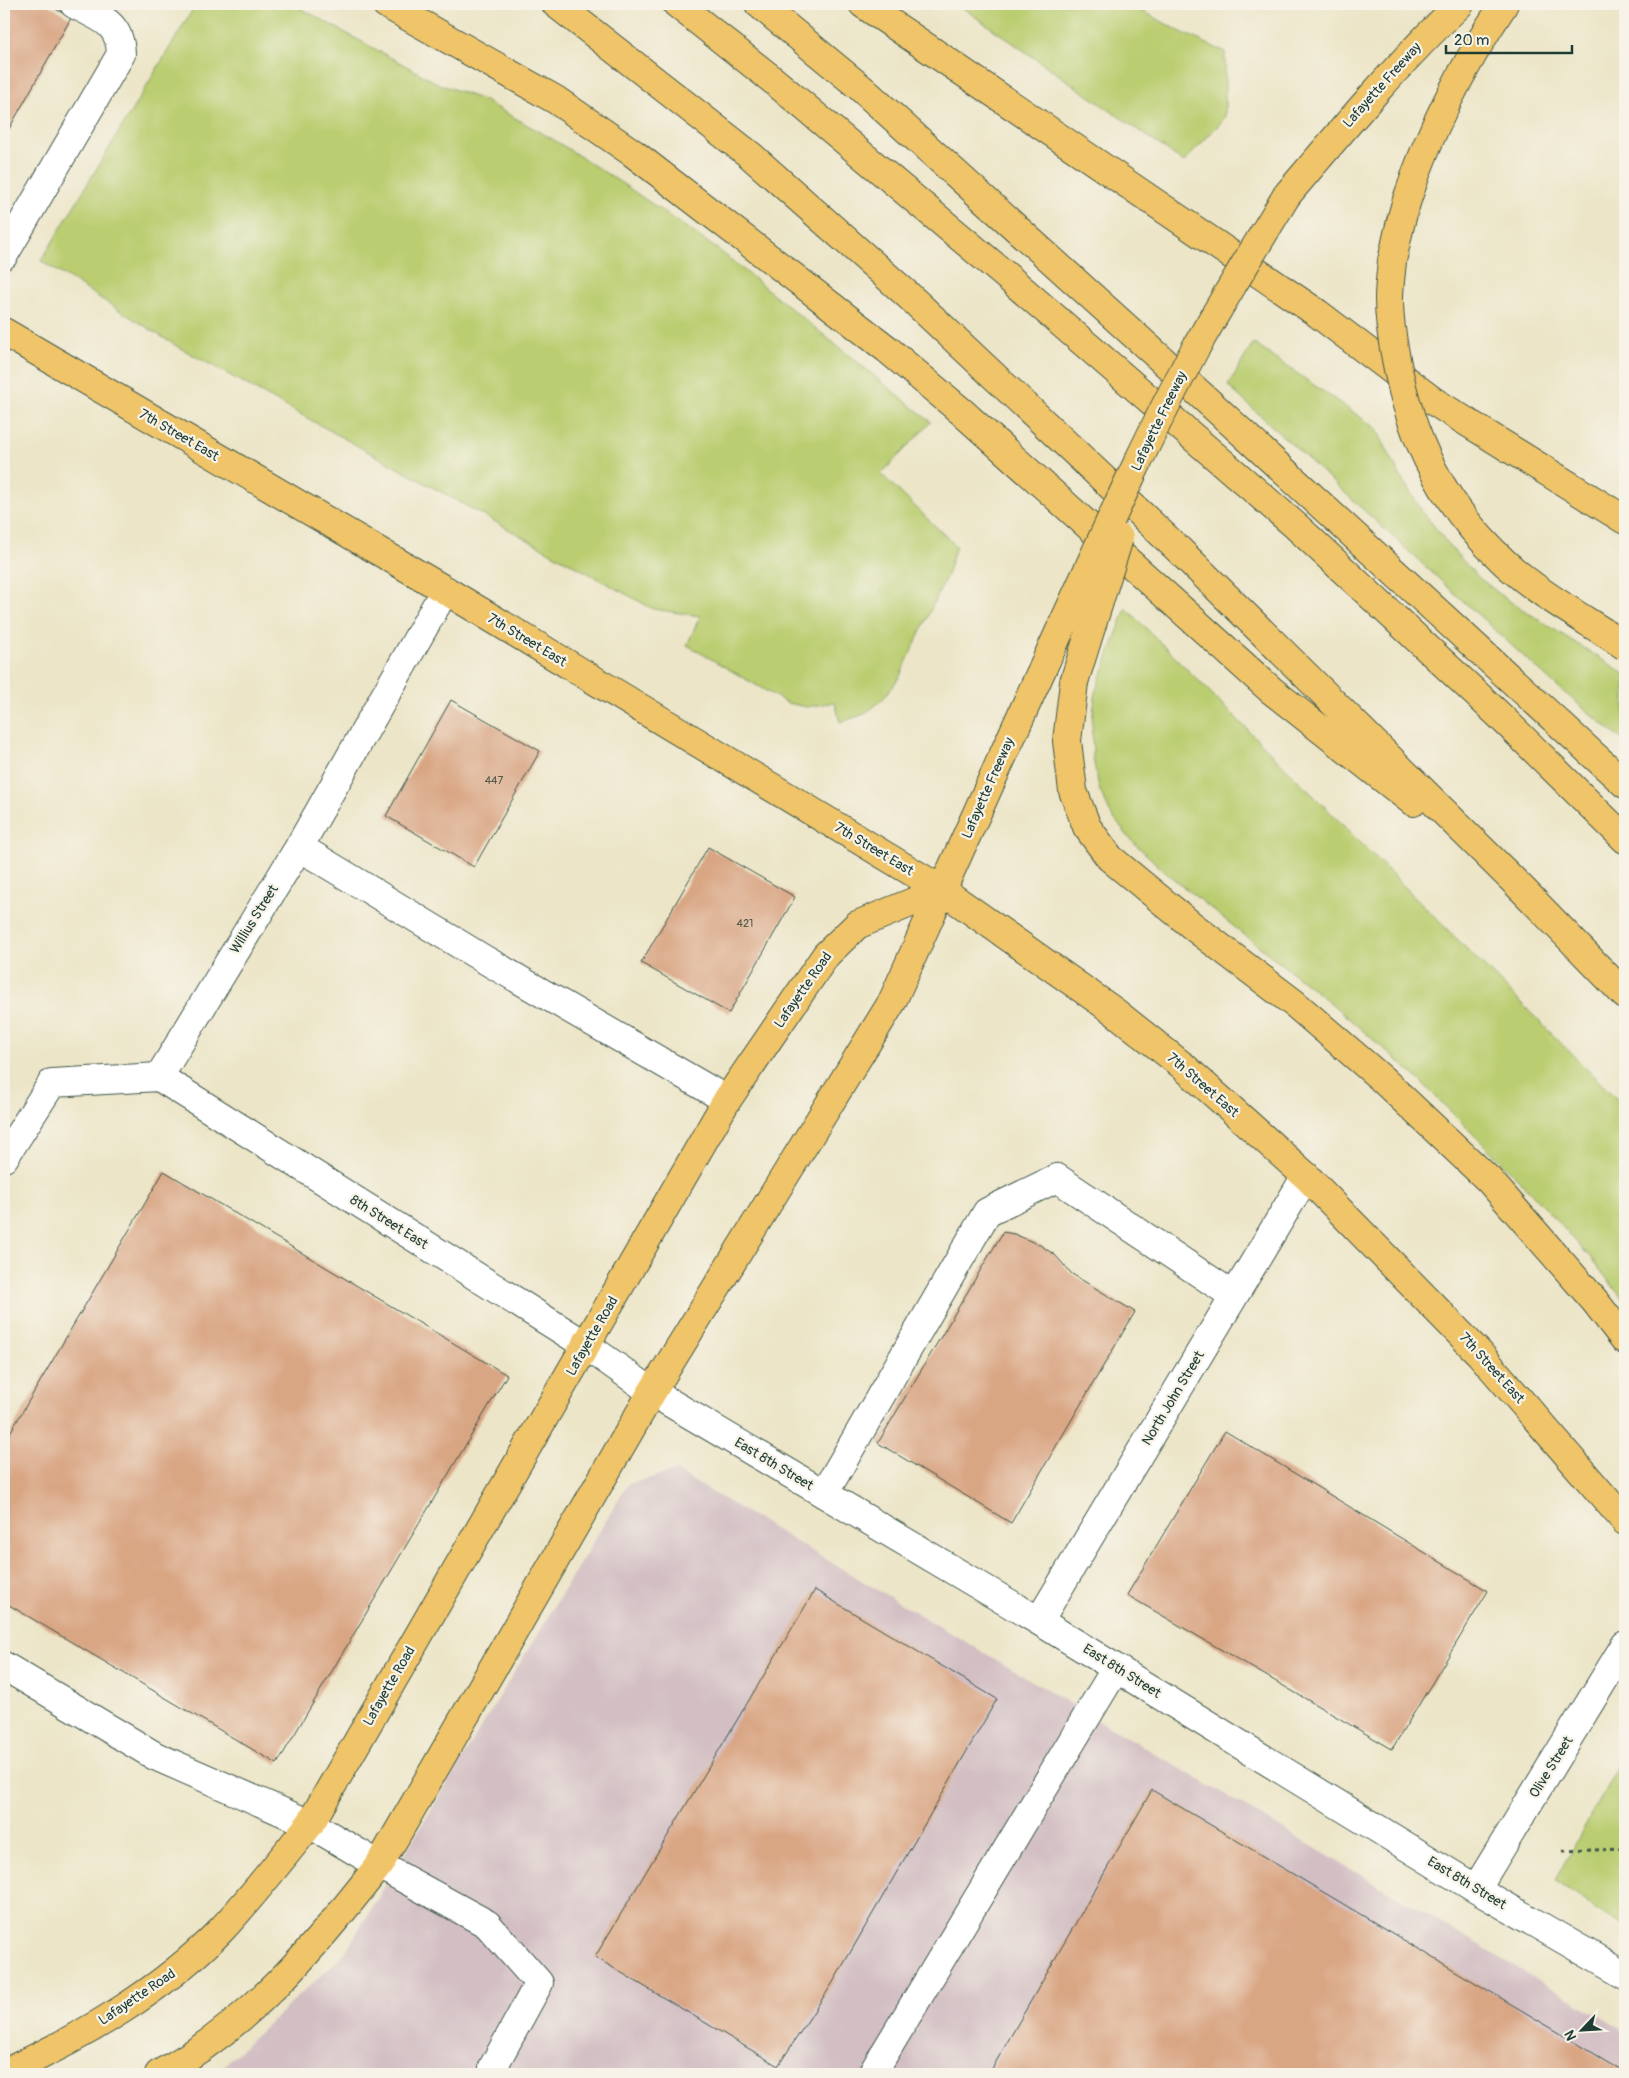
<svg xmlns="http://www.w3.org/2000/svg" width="1629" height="2078" font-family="Pangolin,sans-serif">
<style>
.industrial{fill:#d2bec3}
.green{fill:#bacd70;stroke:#6c8552}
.building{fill:#d9a684}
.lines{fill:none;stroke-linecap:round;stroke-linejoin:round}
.minor-casing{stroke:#3e564a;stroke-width:30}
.major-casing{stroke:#3e564a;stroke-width:30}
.highway-casing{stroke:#3e564a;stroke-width:30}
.path{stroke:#3e564a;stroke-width:3;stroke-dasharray:4 4;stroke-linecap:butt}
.minor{stroke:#fff;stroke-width:28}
.major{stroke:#f0c469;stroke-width:28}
.highway{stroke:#f0c469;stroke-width:28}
.highway-bridge-casing{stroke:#3e564a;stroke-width:30;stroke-linecap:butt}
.highway-bridge{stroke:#f0c469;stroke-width:28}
.labels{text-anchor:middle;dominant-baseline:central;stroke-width:4.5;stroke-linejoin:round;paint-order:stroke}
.number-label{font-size:11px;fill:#4e5748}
.street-label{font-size:14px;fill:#1f3d34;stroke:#f7f3e8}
</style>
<rect width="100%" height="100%" fill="#f7f3e8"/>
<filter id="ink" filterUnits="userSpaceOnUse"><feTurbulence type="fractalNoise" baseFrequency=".02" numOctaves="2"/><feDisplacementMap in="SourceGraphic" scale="10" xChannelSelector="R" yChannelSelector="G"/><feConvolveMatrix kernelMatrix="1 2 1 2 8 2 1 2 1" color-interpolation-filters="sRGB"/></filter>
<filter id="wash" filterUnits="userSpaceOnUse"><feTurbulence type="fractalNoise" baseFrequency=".0096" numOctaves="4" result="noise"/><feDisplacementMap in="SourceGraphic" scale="20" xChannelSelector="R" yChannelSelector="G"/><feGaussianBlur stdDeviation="1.12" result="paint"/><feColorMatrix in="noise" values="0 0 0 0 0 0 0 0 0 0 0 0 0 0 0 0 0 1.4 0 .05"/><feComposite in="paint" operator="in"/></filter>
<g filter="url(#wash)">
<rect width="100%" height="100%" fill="#ece5c7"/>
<path class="industrial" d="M676,1471L1625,2031V2074H215L344,1954L628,1484Z"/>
<path class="green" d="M196,4H293L439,84L483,100L554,140L623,184L720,251L931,422L881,474L956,546L947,575L899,678L882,700L865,714L840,722L835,702L807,707L787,703L687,645L700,616L653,609L175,345L41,261Z
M957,4H1130L1179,31L1225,52V118L1184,162Z
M1253,343L1376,428L1399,474L1422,511L1451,548L1479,578L1506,599L1625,674V742L1555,685L1228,386Z
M1126,608L1625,1107V1302L1590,1257L1523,1184L1413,1074L1332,1004L1166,873L1131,840L1112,816L1100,791L1093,759L1092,721L1096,690Z
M1625,1754V1926L1597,1910L1555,1880Z"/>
<g id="blocks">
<path class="building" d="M4,4H47L71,18L4,138Z
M451,700L540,751L474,867L386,816Z
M708,847L795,897L729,1013L641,963Z
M164,1171L507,1375L277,1764L4,1602V1443Z
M1003,1232L1014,1234L1040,1245L1055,1255L1072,1274L1135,1312L1011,1523L878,1443Z
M1225,1431L1488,1591L1392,1749L1127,1595Z
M815,1590L997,1699L832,1984L778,2066L595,1957Z
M1152,1790L1625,2072V2074H989Z"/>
</g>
</g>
<g filter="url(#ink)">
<use href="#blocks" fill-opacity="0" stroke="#3e564a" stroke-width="1"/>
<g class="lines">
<defs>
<path id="minor" d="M4,255L121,54C120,21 99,18 74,4
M299,847L482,958L727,1100
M159,1077L587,1346L652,1392L1039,1621L1476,1889L1625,1975
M4,1158L52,1083L159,1077L299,847L445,590
M824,1494L987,1212L1057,1178L1234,1296
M1039,1621L1306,1176
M4,1666L155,1756L310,1824L379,1865L487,1924L539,1983L493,2067
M1476,1889L1625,1645
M872,2074L1116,1668"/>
<path id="major" d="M4,332L445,590L942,890L1115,1012L1183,1066L1306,1176L1480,1354L1625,1521
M4,2073C82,2037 161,1992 222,1929C253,1896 281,1859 310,1824L727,1100L826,955L857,925L942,890
M159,2074C250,2025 317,1945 379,1865L652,1392L892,1002L942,890"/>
<path id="highway" d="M386,4L556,100L633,153L887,349L962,412L1271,690L1413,802
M556,4L750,155L910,297L1179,550L1524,891L1625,995
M677,4L774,81L1010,279L1296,526L1499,715L1625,839
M759,4L861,88L1212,405L1625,784
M863,4L1317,313L1433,401L1625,520
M1287,195C1343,129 1398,63 1460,4
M1392,261C1397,239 1401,216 1409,194C1431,126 1465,63 1504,4
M1074,682L1067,741L1073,791L1087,827L1110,858L1195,928L1295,1004L1381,1078L1489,1180L1594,1300L1625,1340
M942,890L1044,665"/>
</defs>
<use href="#minor" class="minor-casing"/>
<use href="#major" class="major-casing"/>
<use href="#highway" class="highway-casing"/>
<path class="path" d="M1563,1851L1625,1849"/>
<use href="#minor" class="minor"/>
<use href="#major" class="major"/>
<use href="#highway" class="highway"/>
<defs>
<path id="highway-bridge" d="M1392,261C1391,273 1389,286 1389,299C1389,319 1392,339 1396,359C1411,440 1443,505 1504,562C1540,595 1585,619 1625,646
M1044,665C1093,560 1139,453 1194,351C1224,298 1256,246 1287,195
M1074,682L1119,538"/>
</defs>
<use href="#highway-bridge" class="highway-bridge-casing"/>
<use href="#highway-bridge" class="highway-bridge"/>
</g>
</g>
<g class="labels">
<g class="number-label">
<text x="494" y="780">447</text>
<text x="745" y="923">421</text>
</g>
<g class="street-label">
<text transform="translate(1382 85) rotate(-48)">Lafayette Freeway</text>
<text transform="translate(1159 421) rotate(-64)">Lafayette Freeway</text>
<text transform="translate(179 435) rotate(30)">7th Street East</text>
<text transform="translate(527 640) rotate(31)">7th Street East</text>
<text transform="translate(988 788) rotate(-66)">Lafayette Freeway</text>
<text transform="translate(874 849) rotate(31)">7th Street East</text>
<text transform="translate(254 919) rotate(-58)">Willius Street</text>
<text transform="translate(803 990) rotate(-55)">Lafayette Road</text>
<text transform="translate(1203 1085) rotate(41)">7th Street East</text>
<text transform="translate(389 1222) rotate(32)">8th Street East</text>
<text transform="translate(592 1336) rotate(-60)">Lafayette Road</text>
<text transform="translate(1492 1368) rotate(48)">7th Street East</text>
<text transform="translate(1173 1398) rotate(-59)">North John Street</text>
<text transform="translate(774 1464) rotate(31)">East 8th Street</text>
<text transform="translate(1122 1671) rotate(32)">East 8th Street</text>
<text transform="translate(389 1686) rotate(-60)">Lafayette Road</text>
<text transform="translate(1551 1767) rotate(-58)">Olive Street</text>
<text transform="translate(1467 1883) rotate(31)">East 8th Street</text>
<text transform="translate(137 1997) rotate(-34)">Lafayette Road</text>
</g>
</g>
<rect width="1629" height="2078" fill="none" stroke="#f7f3e8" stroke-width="20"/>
<g transform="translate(1582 2030) rotate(245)" stroke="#f7f3e8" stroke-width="4" paint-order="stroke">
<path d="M0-4L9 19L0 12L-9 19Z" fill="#1f3d34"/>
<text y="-8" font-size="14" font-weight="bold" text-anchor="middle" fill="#1f3d34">N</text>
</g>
<path d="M1446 45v8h126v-8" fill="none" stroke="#1f3d34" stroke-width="2.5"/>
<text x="1454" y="45" font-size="15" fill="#1f3d34" stroke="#f7f3e8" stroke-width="4" paint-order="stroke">20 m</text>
</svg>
